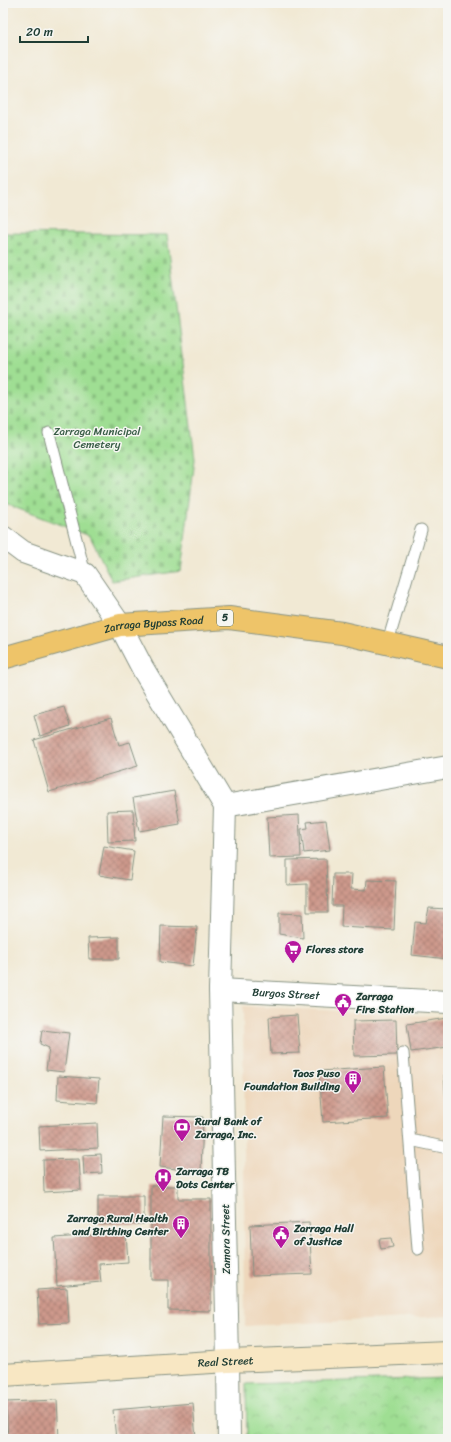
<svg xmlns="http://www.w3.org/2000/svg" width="451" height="1442" font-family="Sriracha,sans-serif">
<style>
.built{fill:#eed7bb}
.cemetery{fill:url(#cemetery-stones);stroke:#5f8e64}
.park{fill:url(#park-crowns);stroke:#5f8e64}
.building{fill:url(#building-cross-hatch)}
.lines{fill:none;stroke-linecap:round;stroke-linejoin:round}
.lane-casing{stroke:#889384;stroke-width:13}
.street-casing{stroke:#889384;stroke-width:24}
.secondary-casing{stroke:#889384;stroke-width:24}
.primary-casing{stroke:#889384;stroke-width:24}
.lane{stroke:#fff;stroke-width:11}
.street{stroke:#fff;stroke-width:22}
.secondary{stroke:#f8e7c3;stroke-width:22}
.primary{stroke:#eec469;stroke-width:22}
.labels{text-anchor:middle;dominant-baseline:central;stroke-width:3;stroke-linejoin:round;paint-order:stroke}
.shield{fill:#f6f6f2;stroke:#60746d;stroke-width:1}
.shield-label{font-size:10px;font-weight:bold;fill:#1f3d34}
.park-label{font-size:11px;fill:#395d47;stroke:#f6f6f2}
.street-label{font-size:11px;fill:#1f3d34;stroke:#f6f6f2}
.poi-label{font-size:11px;font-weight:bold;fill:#1f3d34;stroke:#f6f6f2;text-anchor:start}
</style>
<defs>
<pattern id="cemetery-stones" width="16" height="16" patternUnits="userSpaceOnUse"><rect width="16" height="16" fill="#9fde93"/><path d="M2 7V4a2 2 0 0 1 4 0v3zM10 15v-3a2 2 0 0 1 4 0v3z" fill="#88bf7f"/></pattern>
<pattern id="park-crowns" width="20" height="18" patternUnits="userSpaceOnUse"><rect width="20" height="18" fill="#9fde93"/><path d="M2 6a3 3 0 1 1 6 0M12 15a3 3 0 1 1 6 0" fill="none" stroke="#88bf7f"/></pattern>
<pattern id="building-cross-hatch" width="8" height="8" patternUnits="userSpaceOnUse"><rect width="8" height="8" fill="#ce998c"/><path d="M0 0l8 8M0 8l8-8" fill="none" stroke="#a77e73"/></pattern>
</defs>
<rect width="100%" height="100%" fill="#f6f6f2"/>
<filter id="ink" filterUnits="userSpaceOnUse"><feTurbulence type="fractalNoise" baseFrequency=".025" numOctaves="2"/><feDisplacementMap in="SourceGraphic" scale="8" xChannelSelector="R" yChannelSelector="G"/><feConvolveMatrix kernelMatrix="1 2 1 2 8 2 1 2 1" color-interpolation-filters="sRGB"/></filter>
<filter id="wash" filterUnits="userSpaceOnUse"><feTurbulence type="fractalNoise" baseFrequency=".012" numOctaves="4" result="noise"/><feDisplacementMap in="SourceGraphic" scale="16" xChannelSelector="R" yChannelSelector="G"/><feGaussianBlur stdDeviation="0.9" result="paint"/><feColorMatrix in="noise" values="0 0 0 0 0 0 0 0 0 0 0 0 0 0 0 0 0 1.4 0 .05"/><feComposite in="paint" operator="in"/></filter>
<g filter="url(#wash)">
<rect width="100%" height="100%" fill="#f1e9d4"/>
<path class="built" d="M243,1006L448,1017V1316L245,1326Z"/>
<path class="cemetery" d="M3,233L167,235L195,459L181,571L112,581L90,536L3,503Z"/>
<path class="park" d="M448,1378V1439H247L246,1384Z"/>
<g id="blocks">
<path class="building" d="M64,707L70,726L40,736L34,715Z
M111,718L119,745L130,742L138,766L49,792L34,740Z
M174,791L180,824L139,831L133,798Z
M133,810L135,841L108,842L107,811Z
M299,815L301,857L269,858L267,817Z
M326,820L330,850L304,853L301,829L308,828L307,822Z
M104,846L134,851L130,880L99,875Z
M326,859L328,912H307V884L287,885V860Z
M333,874H352L351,889L366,890L367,880L396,881L394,930L341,927L342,906H332Z
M429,908L448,909V959L412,955L415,922L426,923Z
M279,913L302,914L303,938L279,934Z
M161,926L197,927L193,966L160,962Z
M119,937V959H89L88,938Z
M297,1015L300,1053L271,1054L269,1017Z
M447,1018L448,1047L411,1052L407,1024Z
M396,1020L397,1055L354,1056L353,1021Z
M42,1030L69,1033L64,1072L46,1070L49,1048L40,1044Z
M384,1067L388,1118L323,1122L319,1071Z
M444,1075H448V1119H447Z
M58,1076L99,1079L97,1103L57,1100Z
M163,1116L203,1117L201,1172L160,1167Z
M97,1123L98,1148L40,1151L39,1126Z
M101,1154L102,1173L84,1174L83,1155Z
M79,1159L81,1190L44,1192L43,1160Z
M151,1186H178V1199H211V1311L168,1310V1280H151Z
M98,1196H144V1224H98Z
M309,1222L312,1274L252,1276L250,1225Z
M126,1233L128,1262L99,1264L101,1282L57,1286L54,1238Z
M391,1238L393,1247L381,1249L379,1239Z
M67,1288L69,1323L39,1324L37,1290Z
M57,1400L59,1439H8L6,1402Z
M193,1403L196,1439H116L113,1410Z"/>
</g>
</g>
<g filter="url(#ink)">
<use href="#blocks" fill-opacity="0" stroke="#889384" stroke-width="1"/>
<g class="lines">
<defs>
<path id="lane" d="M49,433L85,574
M387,645L421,530
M403,1053L418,1249
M410,1140L448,1148"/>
<g id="street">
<path d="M3,537L23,552L85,574L120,625L143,669L225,806"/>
<path id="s1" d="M220,990L448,1002"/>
<path d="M229,1439L228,1361L220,990L225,806L448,767"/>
</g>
<g id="secondary">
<path id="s2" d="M3,1375L228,1361L448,1352"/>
</g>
<g id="primary">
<path id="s3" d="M3,658L120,625L229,618L342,633L448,657"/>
</g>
</defs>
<use href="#lane" class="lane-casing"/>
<use href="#street" class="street-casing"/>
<use href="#secondary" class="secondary-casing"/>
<use href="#primary" class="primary-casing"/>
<use href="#lane" class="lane"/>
<use href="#street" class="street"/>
<use href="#secondary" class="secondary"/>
<use href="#primary" class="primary"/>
</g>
</g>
<defs>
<symbol id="supermarket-pin" viewBox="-11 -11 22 30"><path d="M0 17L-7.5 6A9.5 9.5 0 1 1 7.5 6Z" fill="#b5179e" stroke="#f6f6f2"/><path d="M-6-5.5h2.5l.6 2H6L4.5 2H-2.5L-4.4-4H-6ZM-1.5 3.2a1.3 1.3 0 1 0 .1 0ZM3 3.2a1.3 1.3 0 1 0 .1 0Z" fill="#fff"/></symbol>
<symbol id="civic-pin" viewBox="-11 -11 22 30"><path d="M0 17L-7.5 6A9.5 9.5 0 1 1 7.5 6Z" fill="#b5179e" stroke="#f6f6f2"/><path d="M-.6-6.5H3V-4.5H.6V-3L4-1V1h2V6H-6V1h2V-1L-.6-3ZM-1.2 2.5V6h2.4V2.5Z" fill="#fff"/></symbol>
<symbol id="building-pin" viewBox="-11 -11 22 30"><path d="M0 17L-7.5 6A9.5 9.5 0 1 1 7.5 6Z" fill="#b5179e" stroke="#f6f6f2"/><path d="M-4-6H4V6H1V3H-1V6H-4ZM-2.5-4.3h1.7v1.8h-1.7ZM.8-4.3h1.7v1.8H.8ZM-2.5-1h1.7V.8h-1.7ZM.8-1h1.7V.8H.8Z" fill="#fff"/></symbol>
<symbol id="bank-pin" viewBox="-11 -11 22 30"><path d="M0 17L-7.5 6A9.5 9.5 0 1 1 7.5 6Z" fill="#b5179e" stroke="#f6f6f2"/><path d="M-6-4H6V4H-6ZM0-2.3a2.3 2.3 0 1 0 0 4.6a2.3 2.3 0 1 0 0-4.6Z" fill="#fff"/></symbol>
<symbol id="hospital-pin" viewBox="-11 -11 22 30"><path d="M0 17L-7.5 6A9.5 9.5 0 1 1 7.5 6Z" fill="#b5179e" stroke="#f6f6f2"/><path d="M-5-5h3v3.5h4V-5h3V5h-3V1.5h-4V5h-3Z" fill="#fff"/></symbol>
</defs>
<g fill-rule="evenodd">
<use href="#supermarket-pin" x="283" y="939" width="20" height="27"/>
<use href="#civic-pin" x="333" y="992" width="20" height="27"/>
<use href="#building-pin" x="343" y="1069" width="20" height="27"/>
<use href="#bank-pin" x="172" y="1117" width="20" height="27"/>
<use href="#hospital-pin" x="153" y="1167" width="20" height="27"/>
<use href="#building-pin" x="171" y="1214" width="20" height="27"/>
<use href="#civic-pin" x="271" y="1224" width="20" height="27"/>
</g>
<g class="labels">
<rect class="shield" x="217" y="610" width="16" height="16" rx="3"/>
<g class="shield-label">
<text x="225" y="618">5</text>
</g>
<g class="park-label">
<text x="97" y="431">Zarraga Municipal<tspan x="97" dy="13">Cemetery</tspan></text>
</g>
<g class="street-label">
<text stroke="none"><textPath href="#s3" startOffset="155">Zarraga Bypass Road</textPath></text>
<text stroke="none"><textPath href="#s1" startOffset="66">Burgos Street</textPath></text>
<text transform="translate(226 1239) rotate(-91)">Zamora Street</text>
<text stroke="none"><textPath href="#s2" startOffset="223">Real Street</textPath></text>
</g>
<g class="poi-label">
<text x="306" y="949">Flores store</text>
<text x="356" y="996">Zarraga<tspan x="356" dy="13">Fire Station</tspan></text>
<text x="340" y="1073" text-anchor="end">Taos Puso<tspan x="340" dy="13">Foundation Building</tspan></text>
<text x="195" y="1121">Rural Bank of<tspan x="195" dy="13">Zarraga, Inc.</tspan></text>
<text x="176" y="1171">Zarraga TB<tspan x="176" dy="13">Dots Center</tspan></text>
<text x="168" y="1218" text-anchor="end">Zarraga Rural Health<tspan x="168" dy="13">and Birthing Center</tspan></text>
<text x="294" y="1228">Zarraga Hall<tspan x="294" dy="13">of Justice</tspan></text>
</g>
</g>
<rect width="451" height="1442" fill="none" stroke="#f6f6f2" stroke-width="16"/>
<path d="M20 36v6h68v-6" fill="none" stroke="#1f3d34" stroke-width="2"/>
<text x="26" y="36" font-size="12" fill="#1f3d34" stroke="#f6f6f2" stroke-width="3" paint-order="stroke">20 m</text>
</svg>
